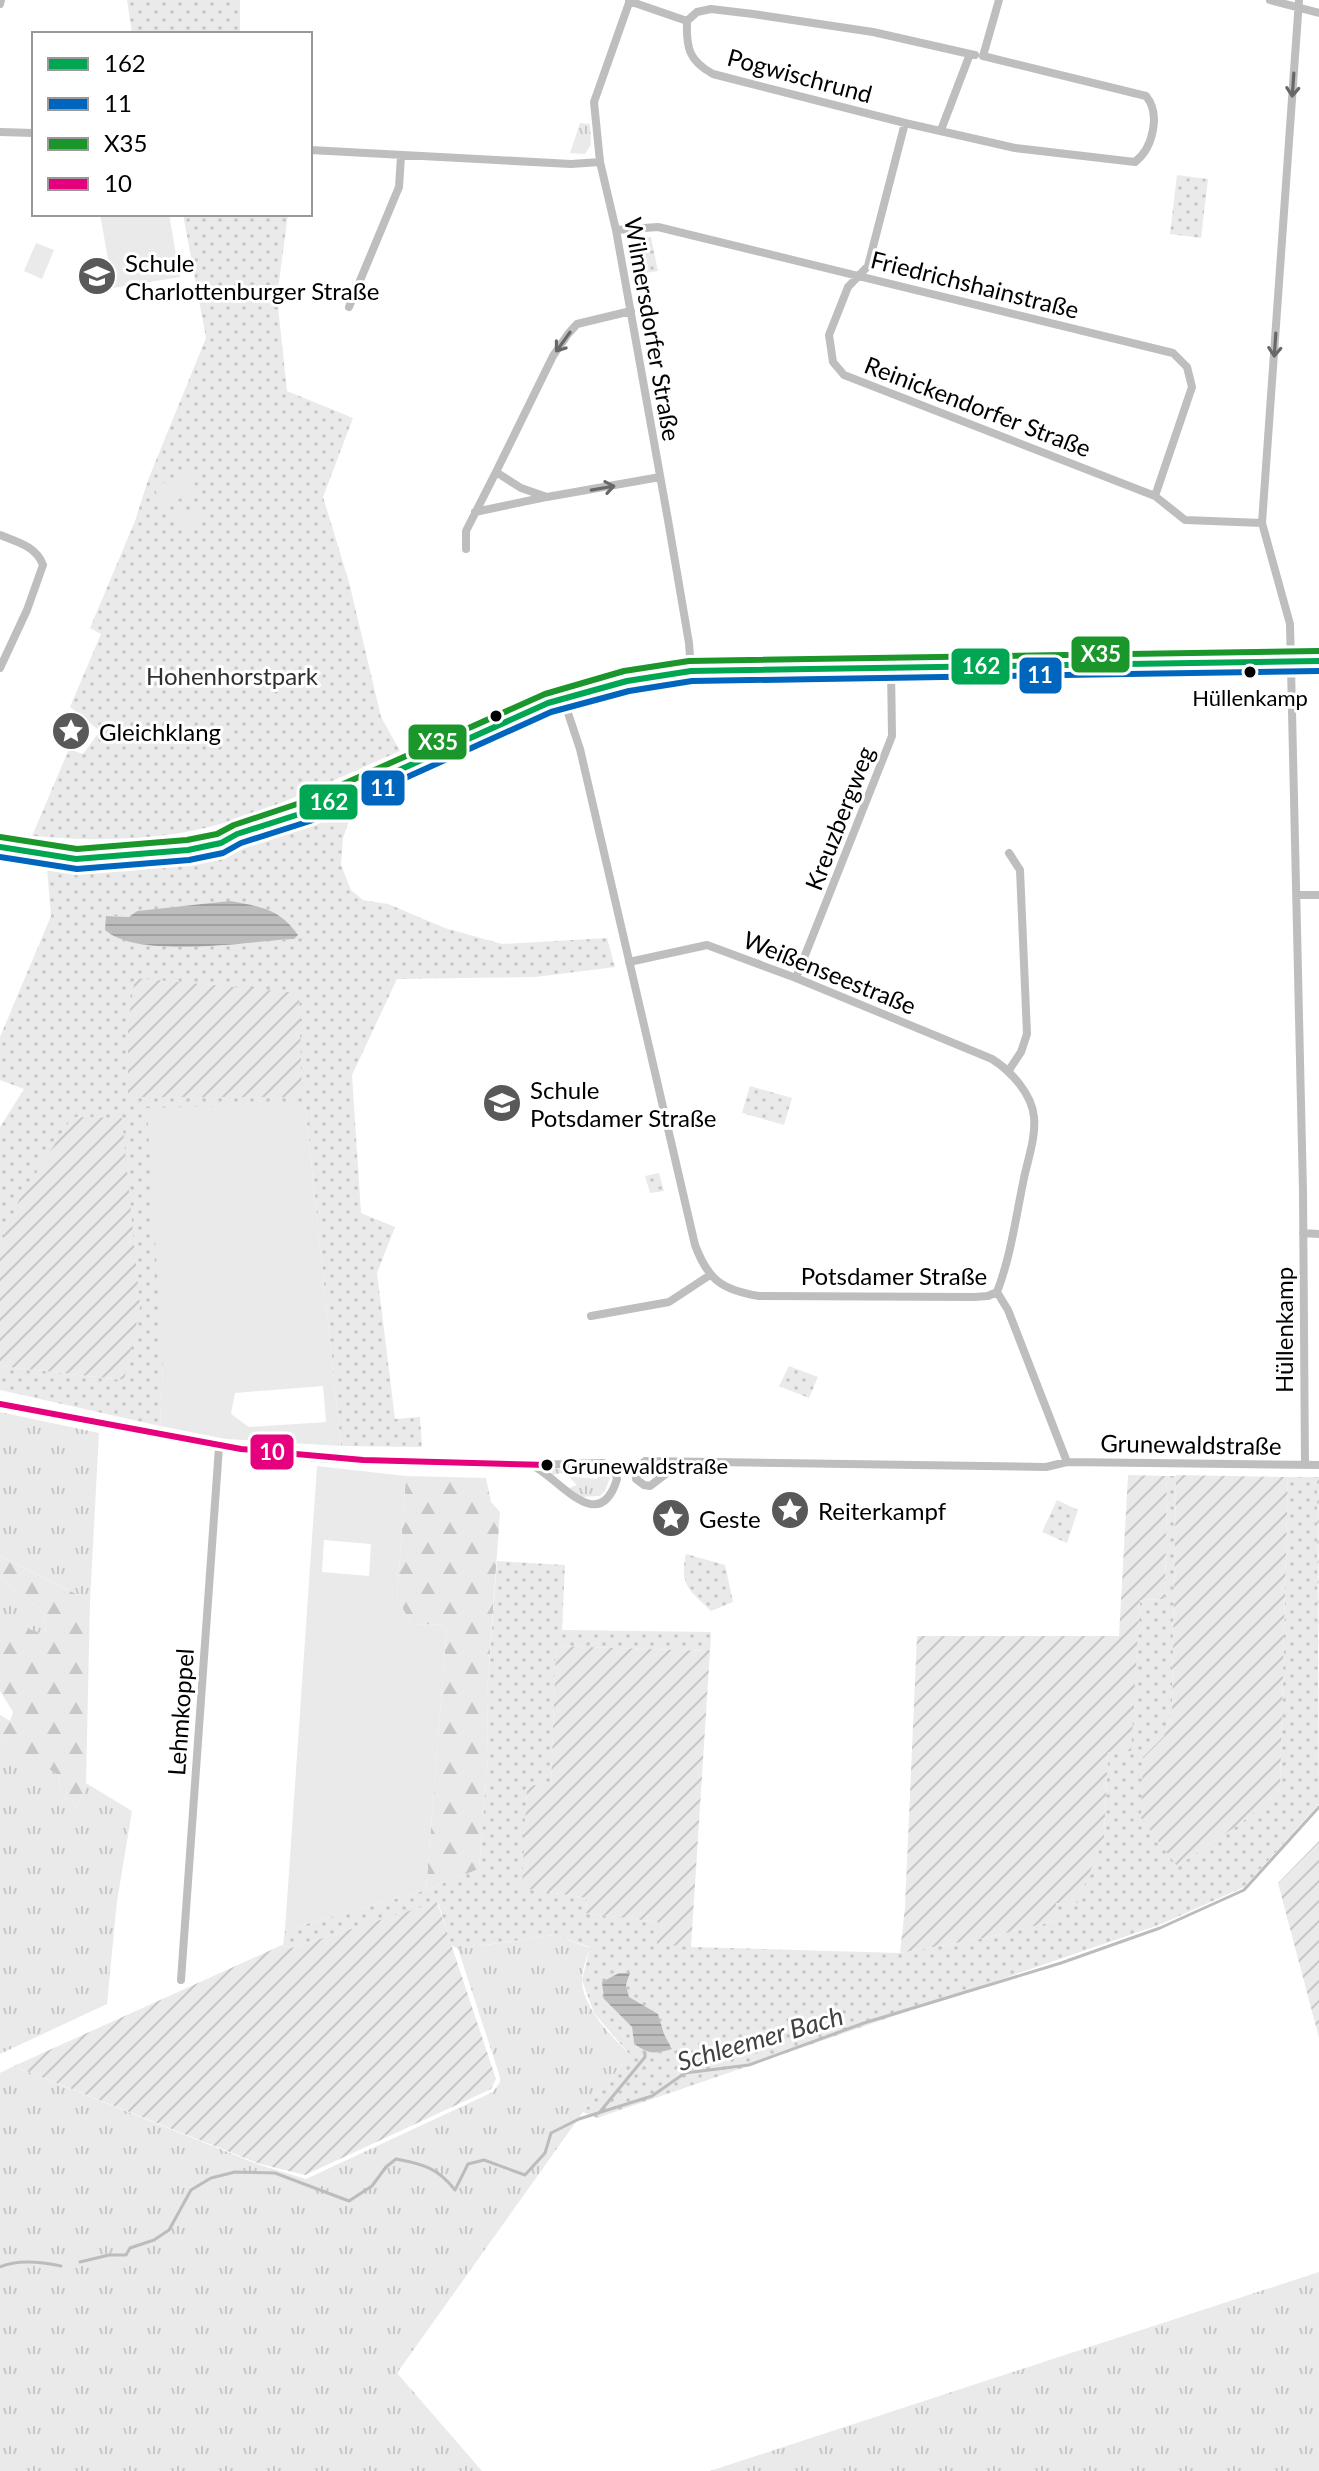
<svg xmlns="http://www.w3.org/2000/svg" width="1319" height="2471" font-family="Lato,sans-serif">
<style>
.grass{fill:url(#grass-tufts)}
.forest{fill:url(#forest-firs)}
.park{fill:url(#park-dots);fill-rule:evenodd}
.garden{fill:url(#garden-furrows)}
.pitch{fill:#eaeaea;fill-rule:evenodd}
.water{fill:url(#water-rules)}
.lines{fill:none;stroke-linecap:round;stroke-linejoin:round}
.stream{stroke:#bcbcbc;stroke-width:3}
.minor{stroke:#bebebe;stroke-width:8}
.tertiary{stroke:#bebebe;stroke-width:11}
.bus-1-casing{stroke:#fff;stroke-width:12}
.bus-2-casing{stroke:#fff;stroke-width:12}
.bus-3-casing{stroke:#fff;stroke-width:12}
.bus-4-casing{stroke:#fff;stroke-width:12}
.bus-1{stroke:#00a651;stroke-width:6}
.bus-2{stroke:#0065bd;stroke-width:6}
.bus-3{stroke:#1a962b;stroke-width:6}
.bus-4{stroke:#e5007d;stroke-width:6}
.oneway{stroke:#686868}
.bus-dot{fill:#000;stroke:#fff;stroke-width:3}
.labels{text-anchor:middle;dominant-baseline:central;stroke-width:6;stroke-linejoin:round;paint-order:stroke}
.bus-label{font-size:22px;fill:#000;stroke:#fff}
.street-label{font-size:24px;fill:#000;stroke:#fff}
.poi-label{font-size:24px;fill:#000;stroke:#fff;text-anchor:start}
.park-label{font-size:24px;fill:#303030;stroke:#fff}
.water-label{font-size:26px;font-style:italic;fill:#414141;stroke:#fff}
.line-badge{stroke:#fff;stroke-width:3}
.badge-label{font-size:22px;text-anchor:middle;font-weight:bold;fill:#fff}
</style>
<defs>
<pattern id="grass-tufts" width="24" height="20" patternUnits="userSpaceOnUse" patternTransform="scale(2)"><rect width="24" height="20" fill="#eaeaea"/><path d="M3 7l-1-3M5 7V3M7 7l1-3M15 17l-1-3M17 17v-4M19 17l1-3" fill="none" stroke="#c7c7c7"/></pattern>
<pattern id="forest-firs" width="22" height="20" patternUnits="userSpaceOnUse" patternTransform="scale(2)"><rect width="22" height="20" fill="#eaeaea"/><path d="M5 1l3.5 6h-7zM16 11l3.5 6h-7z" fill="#c7c7c7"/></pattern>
<pattern id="park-dots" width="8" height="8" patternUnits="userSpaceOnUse" patternTransform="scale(2)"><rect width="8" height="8" fill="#eaeaea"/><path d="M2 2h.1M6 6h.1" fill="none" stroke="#c7c7c7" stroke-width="1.8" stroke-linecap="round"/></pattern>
<pattern id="garden-furrows" width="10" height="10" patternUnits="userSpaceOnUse" patternTransform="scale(2)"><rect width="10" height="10" fill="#eaeaea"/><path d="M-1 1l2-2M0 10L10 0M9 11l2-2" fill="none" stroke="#c7c7c7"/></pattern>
<pattern id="water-rules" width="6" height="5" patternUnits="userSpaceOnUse" patternTransform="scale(2)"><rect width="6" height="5" fill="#bcbcbc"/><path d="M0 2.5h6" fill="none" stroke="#a0a0a0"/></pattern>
</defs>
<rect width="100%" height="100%" fill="#fff"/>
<path class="grass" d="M580,123L590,124L591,145L585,154L570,153Z
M0,1412L99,1433L90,1601L0,1556Z
M550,1469H580L576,1477L597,1479L602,1470L610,1478L605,1491L600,1496L582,1497L569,1488L577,1485L564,1472L553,1475Z
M0,1578L44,1612L46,1636L0,1619Z
M0,1738L58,1775L61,1796L77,1808L86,1783L132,1811L117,1901L107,2004L0,2054Z
M554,1935L590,1948C587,1957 582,1969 582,1979C581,2006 613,2038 630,2055L583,2112L397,2373L482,2471H0V2073L14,2066L260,2165L306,2179L493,2092L500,2082V2077L458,1949Z
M1319,2272V2471H710Z"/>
<path class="forest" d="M406,1476L486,1478L491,1502L500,1512L487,1694L488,1756L479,1869L426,1890L447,1625L411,1624L397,1598Z
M0,1556L90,1601L86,1783L77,1808L61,1796L58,1775L0,1738V1715L10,1721L13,1712L0,1691V1619L46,1635L44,1612L0,1578Z"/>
<path class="park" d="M127,0H240V34H132Z
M1177,175L1208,179L1201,238L1170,234Z
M183,214H288L277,297L287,391L353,418L323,497L349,582L381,717L400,751C327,782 253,822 174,834C127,841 80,840 32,836L69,749L83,754L100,731L70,707L101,634L90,628L135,521L148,480L206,338Z
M651,237L658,271L639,274L632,240Z
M354,807L343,838L341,865L351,890L363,900L388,904L445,928L502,944L607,938L615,967L535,977L397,979L352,1075L361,1213L395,1227L377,1273L395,1419L420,1417L422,1447L341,1446L305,1104L163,1367L160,1426L0,1390V1366L123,1380L0,1246V1127L24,1089L0,1080V1037L51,916L47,868C74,869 101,871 128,869C207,866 281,834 354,807ZM176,907L293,939L273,940L106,916L129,917L137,911Z
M750,1086L792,1098L784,1125L742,1113Z
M659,1173L664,1191L650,1193L645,1176Z
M789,1366L818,1377L809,1398L779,1386Z
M1167,1476H1176L1172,1712L1164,1736L1143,1757L1177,1866L1241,1823L1280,1789L1288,1477H1317L1319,1804L1244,1887L1159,1925L597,2118L583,2112L630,2055L594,2013L582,1980L590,1947L553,1935L458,1949L451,1945L438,1902L291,1948L283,1945L285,1930L426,1890L479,1869L488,1756L487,1694L497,1561L565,1565L562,1630L711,1632L710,1651L556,1646L551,1787L527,1786L523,1888L587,1898L586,1913L658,1922L691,1947L900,1953L994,1936L1055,1921V1903L1077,1902L1104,1838L1108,1751H1130L1140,1600L1165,1599ZM630,1974L626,1985L629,1998L658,2014L664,2034L672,2048C655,2054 648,2055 634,2043L632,2027L604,1999Z
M1057,1500L1078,1510L1067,1543L1042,1532Z
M686,1554L725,1565L733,1602L711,1611C690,1590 679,1586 686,1554Z"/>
<path class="garden" d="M135,978L299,993L302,1097H128V1023Z
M72,1117L122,1118L140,1307L124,1380L0,1366V1246L19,1200Z
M1128,1475L1167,1476L1165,1599L1140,1600L1131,1751L1108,1752L1104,1838L1077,1903H1056L1055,1921L994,1936L900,1953L905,1907L917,1636H1119Z
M1176,1475L1288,1477L1280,1789L1241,1823L1177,1866L1141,1818L1143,1757L1164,1736L1172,1712Z
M1317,1477H1319L1318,1683Z
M556,1646L710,1651L691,1947L657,1944L658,1922L586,1913L587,1898L522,1888L527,1785L551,1786Z
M1319,1841V2038L1278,1883Z
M437,1902L496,2079L491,2089L305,2175L260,2164L14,2066L282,1945L291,1948Z"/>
<path class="pitch" d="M100,214H169L180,277L113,288Z
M36,243L54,250L42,279L24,271Z
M189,472L198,491L162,506L154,487Z
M200,509L202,524L175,528L173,513Z
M305,1104L341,1446L226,1439L160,1426L163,1367L147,1108ZM323,1386L326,1422L249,1427L231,1414L235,1393Z
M317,1466L406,1476L397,1598L411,1624L447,1625L426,1890L285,1930ZM324,1540L371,1544L369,1576L322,1572Z"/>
<path class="water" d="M230,901C261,907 279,908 298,935L294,939C250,941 139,960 105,930L106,916L129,917L137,911Z
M619,1973H630L626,1985L629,1997L658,2014L664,2034L672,2049C655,2054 648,2055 634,2043L632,2027L604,1999L602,1982Z"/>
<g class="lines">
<path class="stream" d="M599,2113L645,2057V2053
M80,2262L109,2255H126L130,2248L154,2240L169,2230L191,2190L211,2178L235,2172L275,2173L349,2201L372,2186L386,2167L396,2159C423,2164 438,2168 455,2190L468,2164L484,2160L525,2175L545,2153L551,2133L579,2119L652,2096L685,2073L749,2065L864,2023L1061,1963L1160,1928L1244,1890L1319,1807
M0,2267C18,2259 42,2262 61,2266"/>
<path class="minor" d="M630,0L594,102L600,162L616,230L668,520L689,643L691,671
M1270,0L1319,13
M1299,0L1262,523L1290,624L1303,1191L1305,1465
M629,1L687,21
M0,4L1,0
M970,54L873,32L753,14L711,9L697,12L687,21C686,48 689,61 713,74L905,123L1015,148L1135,162C1153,148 1161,114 1146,96L983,56L999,0
M905,123L868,266L848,287L829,335L833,362L844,375L1155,496L1185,520L1262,523
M941,130L970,54L975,55
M0,132L34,133
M310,150L571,164L600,162
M616,230L658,227L1173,353L1187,367L1192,387L1155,496
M349,307L399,187L401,156
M631,311L577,324L568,334L553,356L496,472L521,488L547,497L660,477
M475,512L546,497
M0,535C17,542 36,546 43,565L27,610L0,668
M466,549V531L496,472
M563,698L580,749L695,1245C708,1280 722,1290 759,1296L974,1297L988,1296L997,1292L1008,1310L1067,1462
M1009,853L1020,870L1027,1034L1021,1052L1009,1070
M1298,895H1319
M629,962L707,945L796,978L992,1059C1011,1071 1032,1094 1034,1117C1036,1137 1028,1159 1024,1178C1016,1216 1011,1256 997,1292
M796,978L892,736L891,668
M1303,1233L1319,1234
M591,1316L669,1302L710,1275
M0,1404L219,1447L328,1459L532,1465L603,1463L614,1468L617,1479C599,1538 558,1477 532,1465
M680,1463L650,1486L644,1485L636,1479L638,1467L645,1461L1046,1467L1067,1462L1319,1465
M181,1980L219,1447"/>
<path class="tertiary" d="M290,813C314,797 343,784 370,779
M0,847C35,845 67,867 102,855L188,850L221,843L237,834L284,817L306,812L548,703L627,681L691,671L1319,661
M43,851H90L101,855"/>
<defs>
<path id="bus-1" d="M0,847L76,859L188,850L221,843L237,834L306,812L548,703L627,681L691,671L1319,661"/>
<path id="bus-2" d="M0,857L77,869L189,860L223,853L241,843L310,821L551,712L629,691L692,681L1319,671"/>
<path id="bus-3" d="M0,837L77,849L187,840L217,834L234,825L303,802L545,694L624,671L689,661L1319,651"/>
<path id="bus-4" d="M0,1404L241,1449L363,1460L548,1465"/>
</defs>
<use href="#bus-1" class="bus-1-casing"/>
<use href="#bus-2" class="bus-2-casing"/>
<use href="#bus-3" class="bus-3-casing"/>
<use href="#bus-4" class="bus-4-casing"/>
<use href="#bus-1" class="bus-1"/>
<use href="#bus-2" class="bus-2"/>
<use href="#bus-3" class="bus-3"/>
<use href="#bus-4" class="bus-4"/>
</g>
<defs><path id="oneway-shaft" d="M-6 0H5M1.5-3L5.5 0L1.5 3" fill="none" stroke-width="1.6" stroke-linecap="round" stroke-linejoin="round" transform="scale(2)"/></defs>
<g class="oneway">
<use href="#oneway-shaft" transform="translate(1293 85) rotate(94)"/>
<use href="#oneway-shaft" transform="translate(563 342) rotate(126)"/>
<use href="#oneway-shaft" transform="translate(1275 345) rotate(94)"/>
<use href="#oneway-shaft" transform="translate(603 488) rotate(-10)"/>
</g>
<defs>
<symbol id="school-disc" viewBox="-11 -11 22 22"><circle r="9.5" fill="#595959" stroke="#fff"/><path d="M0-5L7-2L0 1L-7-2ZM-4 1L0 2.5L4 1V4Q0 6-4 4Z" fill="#fff"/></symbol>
<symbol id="sight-disc" viewBox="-11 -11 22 22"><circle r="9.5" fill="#595959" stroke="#fff"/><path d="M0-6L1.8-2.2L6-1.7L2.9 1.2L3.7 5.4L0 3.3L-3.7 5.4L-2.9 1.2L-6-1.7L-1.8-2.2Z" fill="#fff"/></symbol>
</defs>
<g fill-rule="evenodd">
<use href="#school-disc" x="75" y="254" width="44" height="44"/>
<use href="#sight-disc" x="49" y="709" width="44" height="44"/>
<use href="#school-disc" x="480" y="1081" width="44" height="44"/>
<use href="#sight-disc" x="768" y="1488" width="44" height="44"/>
<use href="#sight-disc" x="649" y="1496" width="44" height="44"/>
</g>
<g class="bus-dot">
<circle cx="1250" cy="672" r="7"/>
<circle cx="496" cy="716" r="7"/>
<circle cx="547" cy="1465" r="7"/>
</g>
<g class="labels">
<g class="bus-label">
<text x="1250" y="697">Hüllenkamp</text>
<text x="562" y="1465" text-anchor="start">Grunewaldstraße</text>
</g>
<g class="street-label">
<text transform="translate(800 75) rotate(15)">Pogwischrund</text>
<text transform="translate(975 284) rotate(14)">Friedrichshainstraße</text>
<text transform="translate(653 329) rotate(80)">Wilmersdorfer Straße</text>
<text transform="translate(978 406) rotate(21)">Reinickendorfer Straße</text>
<text transform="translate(839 818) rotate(-69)">Kreuzbergweg</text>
<text transform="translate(830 972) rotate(22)">Weißenseestraße</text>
<text x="894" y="1275">Potsdamer Straße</text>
<text transform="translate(1283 1330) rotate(-90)">Hüllenkamp</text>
<text transform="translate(1191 1444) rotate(1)">Grunewaldstraße</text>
<text transform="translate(180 1712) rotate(-86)">Lehmkoppel</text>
</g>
<g class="poi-label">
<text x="125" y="262">Schule<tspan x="125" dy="28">Charlottenburger Straße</tspan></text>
<text x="99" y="731">Gleichklang</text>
<text x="530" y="1089">Schule<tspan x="530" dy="28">Potsdamer Straße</tspan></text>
<text x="818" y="1510">Reiterkampf</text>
<text x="699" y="1518">Geste</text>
</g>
<g class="park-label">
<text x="232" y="675">Hohenhorstpark</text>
</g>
<g class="water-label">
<text transform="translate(760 2038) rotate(-16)">Schleemer Bach</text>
</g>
</g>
<g class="line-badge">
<rect x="1070" y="635" width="61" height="39" rx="8" fill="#1a962b"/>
<rect x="950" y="647" width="61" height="39" rx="8" fill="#00a651"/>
<rect x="1018" y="656" width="45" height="39" rx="8" fill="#0065bd"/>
<rect x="407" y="723" width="61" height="38" rx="8" fill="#1a962b"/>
<rect x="360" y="769" width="46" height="38" rx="8" fill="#0065bd"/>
<rect x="298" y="783" width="61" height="38" rx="8" fill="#00a651"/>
<rect x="249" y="1433" width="46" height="38" rx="8" fill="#e5007d"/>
</g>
<g class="badge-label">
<text x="1101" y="662">X35</text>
<text x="981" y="674">162</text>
<text x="1040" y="683">11</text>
<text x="438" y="750">X35</text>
<text x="383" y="796">11</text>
<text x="329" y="810">162</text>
<text x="272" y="1460">10</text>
</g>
<rect x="32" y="32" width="280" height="184" fill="#ffffff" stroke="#999999" stroke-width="2"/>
<rect x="48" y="58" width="40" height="12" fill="#00a651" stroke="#999999" stroke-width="2"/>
<text x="104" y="72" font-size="24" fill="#000000">162</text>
<rect x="48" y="98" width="40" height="12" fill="#0065bd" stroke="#999999" stroke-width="2"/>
<text x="104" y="112" font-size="24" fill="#000000">11</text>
<rect x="48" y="138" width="40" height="12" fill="#1a962b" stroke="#999999" stroke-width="2"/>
<text x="104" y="152" font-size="24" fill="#000000">X35</text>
<rect x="48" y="178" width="40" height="12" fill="#e5007d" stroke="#999999" stroke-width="2"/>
<text x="104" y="192" font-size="24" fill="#000000">10</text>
</svg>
